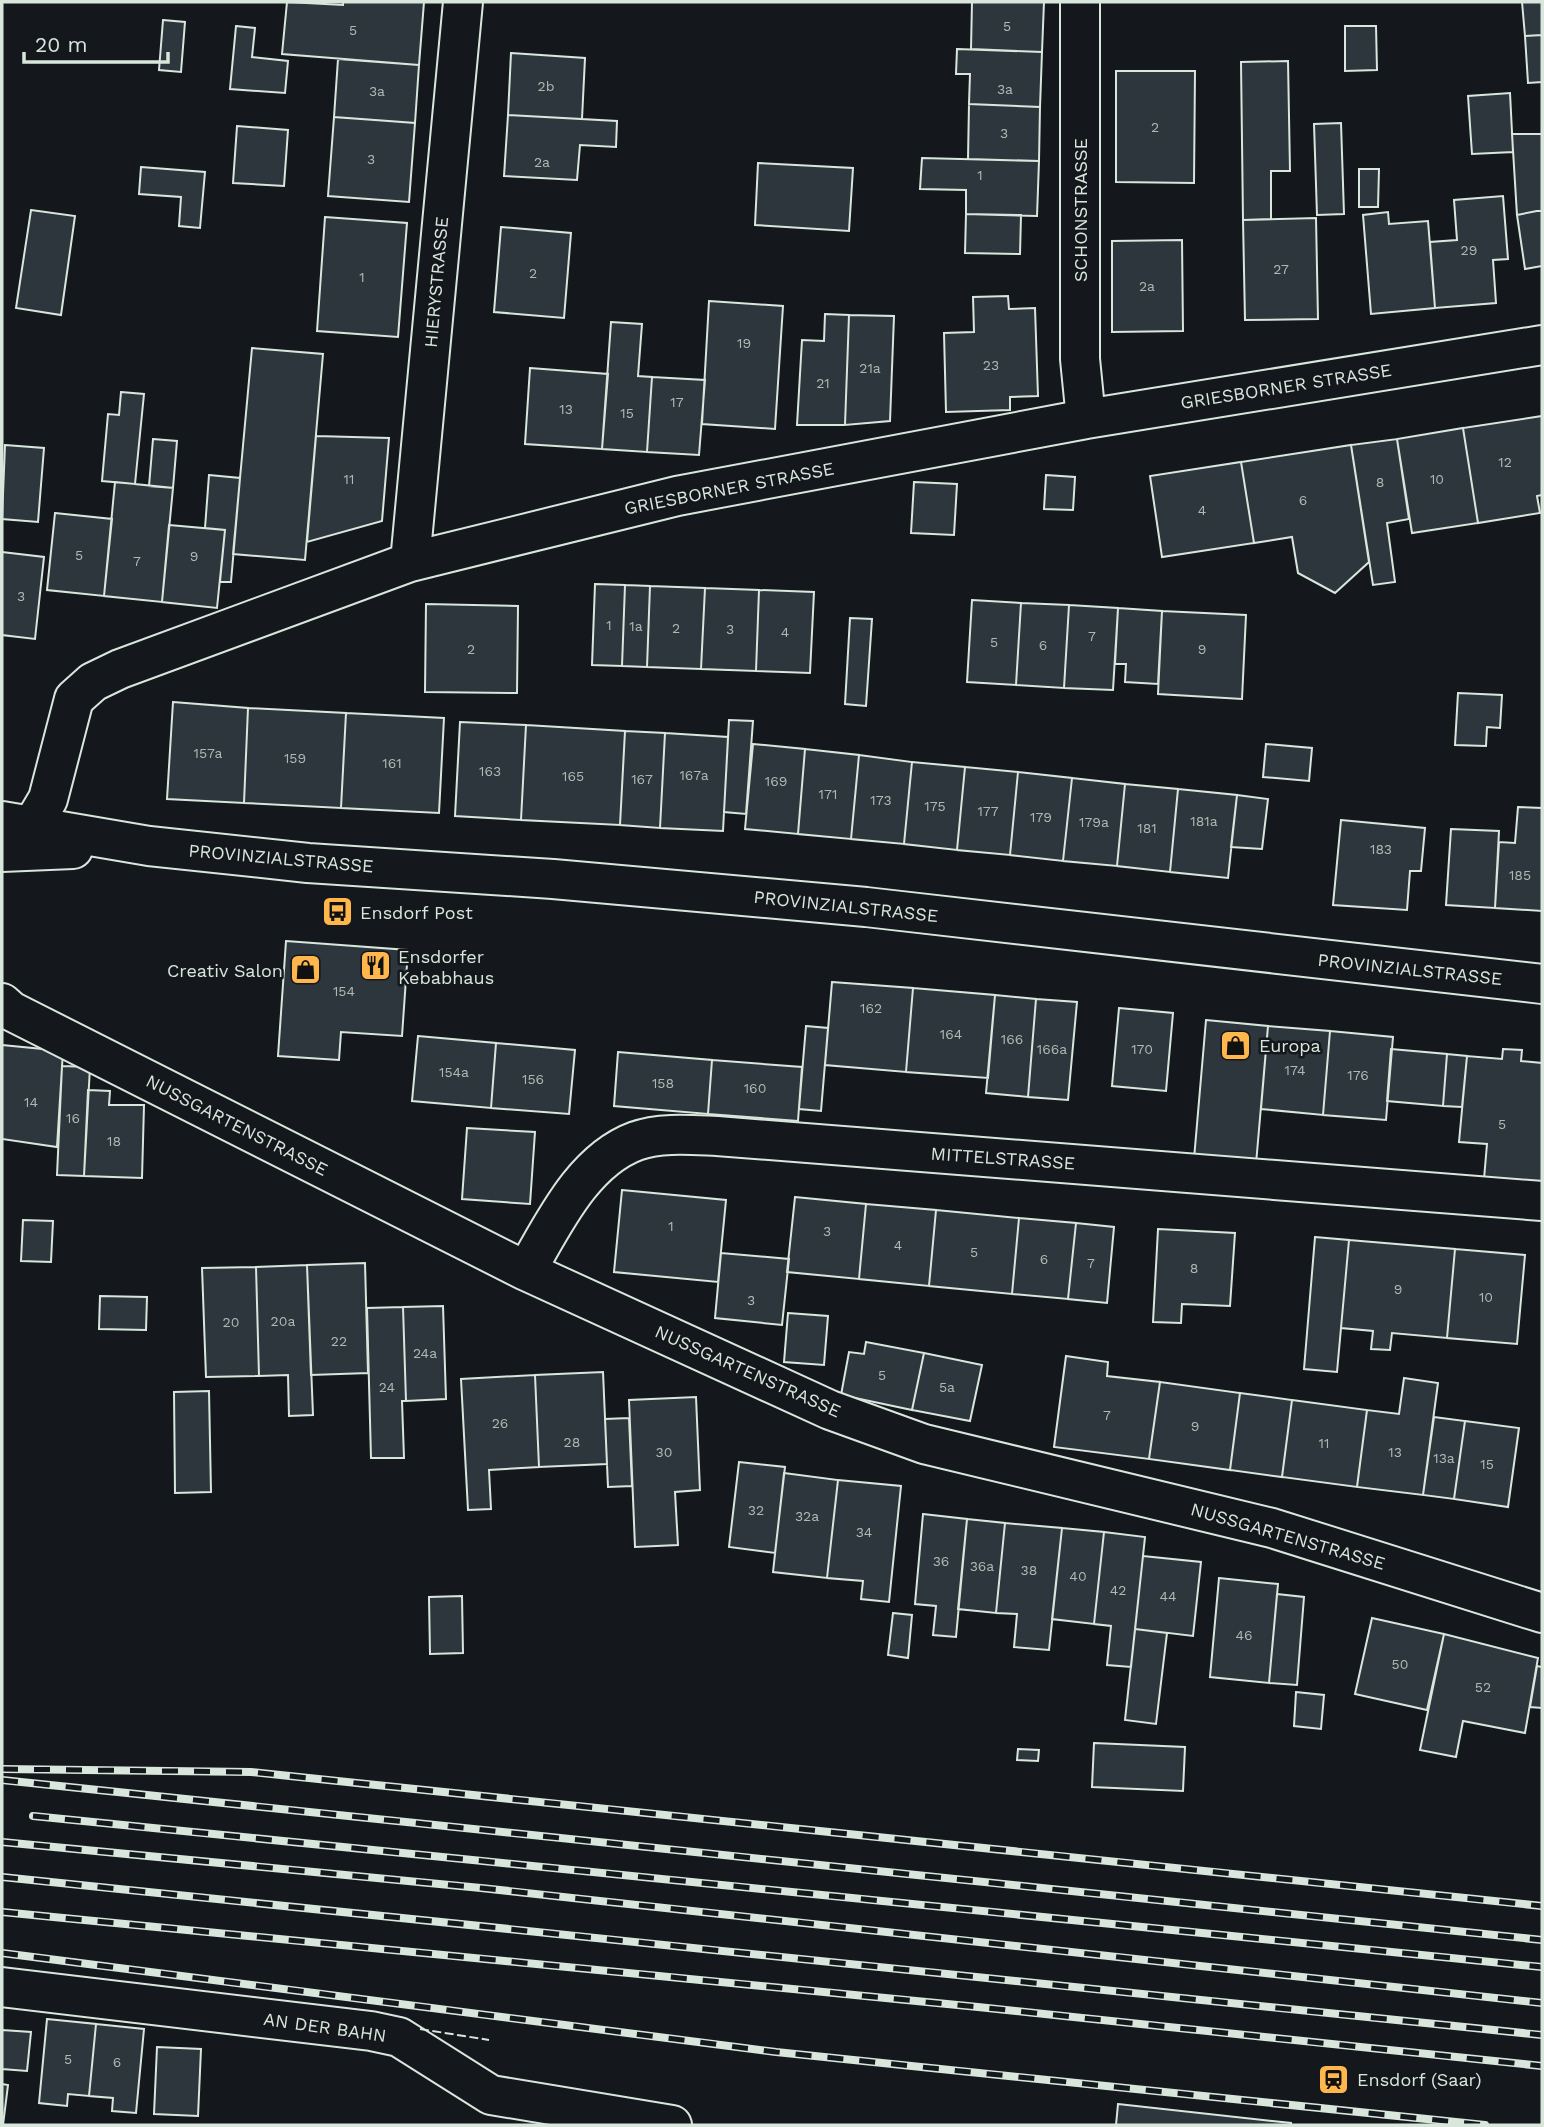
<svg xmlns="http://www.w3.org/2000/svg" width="1544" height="2127" font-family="'Work Sans',sans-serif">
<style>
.building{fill:#2c363c;stroke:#d8e6dc;stroke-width:2}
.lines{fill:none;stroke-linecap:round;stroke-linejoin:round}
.minor-casing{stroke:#d8e6dc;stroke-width:42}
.major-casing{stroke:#d8e6dc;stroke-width:42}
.minor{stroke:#14181c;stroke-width:38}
.major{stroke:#14181c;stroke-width:38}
.rail-casing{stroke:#d8e6dc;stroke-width:8}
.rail{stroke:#14181c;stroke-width:5;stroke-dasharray:16;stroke-linecap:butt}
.fence{stroke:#d8e6dc;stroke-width:2;stroke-dasharray:9 3.5;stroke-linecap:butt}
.labels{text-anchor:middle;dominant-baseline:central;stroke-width:5;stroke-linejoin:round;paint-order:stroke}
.number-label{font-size:14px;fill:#adbab4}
.street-label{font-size:18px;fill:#d8e6dc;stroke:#14181c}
.poi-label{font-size:18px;fill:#d8e6dc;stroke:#14181c;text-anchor:start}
</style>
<rect width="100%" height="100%" fill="#14181c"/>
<path class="building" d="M287,2L343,5V2H424L419,65L282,54Z
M972,2H1044L1042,52L971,49Z
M1522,2H1542V35L1525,36Z
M163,20L185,22L181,72L159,70Z
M236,26L255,28L252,57L288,61L285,93L230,89Z
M1345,26H1376L1377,70L1345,71Z
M1542,35V82L1528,83L1525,36Z
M957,49L1042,52L1040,107L969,104L970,74H956Z
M511,53L585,58L582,119L508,115Z
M338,59L419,65L415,123L334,117Z
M1288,61L1290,171H1271V219L1243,220L1241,62Z
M1116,71H1195L1194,183L1116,182Z
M1510,93L1513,152L1472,154L1468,96Z
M969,104L1040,107L1039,161L968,159Z
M508,115L617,121L616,147L580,145L577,180L504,176Z
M334,117L415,123L409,202L328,196Z
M1341,123L1344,214L1317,215L1314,124Z
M237,126L288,130L284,186L233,183Z
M1512,134H1542V210L1517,215Z
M922,158L1039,161L1037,216L966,214V190L920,189Z
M758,163L853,168L849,231L755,225Z
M141,167L205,172L200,228L179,226L181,197L139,194Z
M1359,169H1379L1378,207H1359Z
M1503,196L1508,259L1493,260L1496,303L1435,308L1430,242L1457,240L1454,200Z
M31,210L75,216L61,315L16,308Z
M1542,210V266L1525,269L1517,215Z
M1388,212L1389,224L1428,221L1435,308L1371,314L1363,215Z
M966,214L1021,215L1020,254L965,253Z
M325,217L407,223L398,337L317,331Z
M1316,218L1318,319L1245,320L1243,220Z
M501,227L571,233L564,318L494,312Z
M1182,240L1183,331L1112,332V241Z
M1008,296L1009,309L1035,308L1038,396L1010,397V410L946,412L944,333L974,332L973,297Z
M709,301L783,306L775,429L702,424Z
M825,314L849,315L845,425H797L802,340L824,341Z
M849,315L894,316L890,421L845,425Z
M611,322L642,324L638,376L652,377L647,452L602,449Z
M252,348L323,354L305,560L233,554Z
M530,368L608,374L602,449L525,444Z
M652,377L705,380L699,455L647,452Z
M121,392L144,394L135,484L102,481L108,414L119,415Z
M1542,416V495L1537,496L1540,513L1478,523L1463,428Z
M1463,428L1478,523L1412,533L1397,439Z
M316,436L389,438L382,521L307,542Z
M153,439L177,441L173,488L149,486Z
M1397,439L1409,519L1387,523L1395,582L1373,585L1351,445Z
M5,445L44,448L38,522L2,519Z
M1351,445L1369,562L1335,593L1298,573L1292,537L1254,543L1241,462Z
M1241,462L1254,543L1162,557L1150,476Z
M209,475L240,478L231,582H220L225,530L205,528Z
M1046,475L1075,477L1073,510L1044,509Z
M115,482L173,488L162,602L104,596Z
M914,482L957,484L954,535L911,533Z
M55,513L112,519L104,596L47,590Z
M169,525L225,530L217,608L162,602Z
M2,552L44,557L35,639L2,635Z
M595,584L625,585L622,666L592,665Z
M625,585L650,586L647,667L622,666Z
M650,586L705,588L701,669L647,667Z
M705,588L759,590L756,671L701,669Z
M759,590L814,592L810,673L756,671Z
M972,600L1021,603L1016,685L967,682Z
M1021,603L1069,605L1064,688L1016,685Z
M426,604L518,606L517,693L425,692Z
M1069,605L1118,608L1113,690L1064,688Z
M1118,608L1162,611L1158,684L1125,682L1126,664H1115Z
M1162,611L1246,615L1242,699L1158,694Z
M850,618L872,619L866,706L845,704Z
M1458,693L1502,695L1500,728L1487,727L1486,746L1455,745Z
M173,702L248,708L244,803L167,799Z
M248,708L346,713L341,808L244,803Z
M346,713L444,718L439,813L341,808Z
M729,720L753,721L746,814L724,812Z
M460,722L526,725L521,820L455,816Z
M526,725L625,731L620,825L521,820Z
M625,731L665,733L660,828L620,825Z
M665,733L728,737L723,831L660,828Z
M753,744L805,749L798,834L745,829Z
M1266,744L1312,748L1309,781L1263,777Z
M805,749L859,755L851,839L798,834Z
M859,755L912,762L904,844L851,839Z
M912,762L965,767L957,850L904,844Z
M965,767L1018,772L1010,855L957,850Z
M1018,772L1072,778L1063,861L1010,855Z
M1072,778L1125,784L1117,866L1063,861Z
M1125,784L1178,789L1170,872L1117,866Z
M1178,789L1237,795L1228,878L1170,872Z
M1237,795L1268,799L1262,849L1231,847Z
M1518,807L1542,808V911L1495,908L1499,842L1515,843Z
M1341,820L1425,828L1421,871H1410L1407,910L1333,905Z
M1451,829L1499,831L1495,908L1446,905Z
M286,941L408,950L402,1036L341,1032L339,1060L278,1056Z
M832,982L913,988L906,1072L825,1065Z
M913,988L995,995L988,1078L906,1072Z
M995,995L1036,999L1028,1097L986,1093Z
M1036,999L1077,1002L1068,1100L1028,1097Z
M1119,1008L1173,1013L1166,1091L1112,1086Z
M1206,1020L1268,1026L1256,1164L1194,1159Z
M806,1026L828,1028L821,1111L799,1109Z
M1268,1026L1330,1031L1323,1115L1261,1109Z
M1330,1031L1393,1037L1386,1120L1323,1115Z
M418,1036L496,1043L491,1108L412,1101Z
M496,1043L575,1050L569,1114L491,1108Z
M2,1045L63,1051L57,1147L2,1139Z
M1391,1049L1447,1054L1443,1106L1387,1101Z
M1503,1049L1522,1050L1521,1061L1542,1063V1185L1484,1179L1487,1144L1459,1142L1467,1056L1502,1059Z
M618,1052L712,1060L708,1114L614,1106Z
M1447,1054L1467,1056L1462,1107L1443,1106Z
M712,1060L802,1067L798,1121L708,1114Z
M62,1066L90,1067L84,1176L57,1175Z
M88,1090L110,1091L109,1105H144L142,1178L84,1176Z
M467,1128L535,1132L530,1204L462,1199Z
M622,1190L726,1200L718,1282L614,1272Z
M795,1197L866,1204L859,1279L787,1272Z
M866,1204L936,1210L929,1286L859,1279Z
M936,1210L1019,1218L1012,1294L929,1286Z
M1019,1218L1076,1223L1068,1299L1012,1294Z
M23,1220L53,1221L51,1262L21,1261Z
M1076,1223L1114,1227L1107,1303L1068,1299Z
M1158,1229L1235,1233L1230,1306L1182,1304L1181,1323L1153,1322Z
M1315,1237L1349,1240L1337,1372L1304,1369Z
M1349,1240L1455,1249L1447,1338L1392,1333L1390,1350L1371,1349L1373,1331L1341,1328Z
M1455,1249L1525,1255L1517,1344L1447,1338Z
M721,1253L789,1259L782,1325L715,1318Z
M365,1263L368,1373L311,1375L307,1265Z
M307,1265L313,1415L289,1416L288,1375L259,1376L256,1267Z
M256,1267L259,1376L206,1377L202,1268Z
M100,1296L147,1297L146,1330L99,1329Z
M443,1306L446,1399L406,1401L403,1307Z
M403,1307L406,1401H402L404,1458H371L367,1308Z
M788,1313L828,1316L824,1365L784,1362Z
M866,1342L924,1353L912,1410L841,1395L849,1352L864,1354Z
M924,1353L982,1365L970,1421L912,1410Z
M1066,1356L1108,1362L1107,1376L1160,1382L1149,1459L1054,1447Z
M603,1372L607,1464L539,1467L535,1375Z
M535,1375L539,1467L489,1470L491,1509L468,1510L461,1379Z
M1404,1378L1438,1383L1423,1495L1357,1487L1367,1410L1399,1414Z
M1160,1382L1240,1393L1230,1470L1149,1459Z
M209,1391L211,1492L175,1493L174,1392Z
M1240,1393L1292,1400L1282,1477L1230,1470Z
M696,1397L700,1490L675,1492L678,1545L635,1547L629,1400Z
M1292,1400L1367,1410L1357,1487L1282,1477Z
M1434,1417L1465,1421L1454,1499L1423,1495Z
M629,1418L632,1486L608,1487L605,1419Z
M1465,1421L1519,1428L1508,1507L1454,1499Z
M739,1462L785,1467L775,1553L729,1547Z
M784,1473L838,1480L827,1578L773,1572Z
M838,1480L901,1486L889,1602L861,1599L863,1581L827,1578Z
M923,1514L967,1519L956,1637L933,1635L936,1606L915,1604Z
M967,1519L1005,1523L996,1613L958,1609Z
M1005,1523L1062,1528L1049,1650L1014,1647L1017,1614L996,1613Z
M1062,1528L1104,1532L1094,1624L1052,1619Z
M1104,1532L1145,1537L1131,1667L1107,1665L1111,1626L1094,1624Z
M1143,1556L1201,1562L1193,1636L1135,1629Z
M1219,1578L1278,1584L1269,1683L1210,1677Z
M1277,1594L1304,1597L1297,1685L1269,1683Z
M462,1596L463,1653L430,1654L429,1597Z
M893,1613L912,1615L908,1658L888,1655Z
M1372,1618L1444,1634L1427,1710L1355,1694Z
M1135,1629L1167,1633L1156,1724L1125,1720Z
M1444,1634L1538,1658L1525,1733L1463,1721L1456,1757L1420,1750Z
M1537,1666L1542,1667V1708L1530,1707Z
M1296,1692L1324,1695L1321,1729L1294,1726Z
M1094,1743L1185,1747L1183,1791L1092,1787Z
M1018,1749L1039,1750L1038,1761L1017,1760Z
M47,2019L96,2024L89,2096L68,2094L67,2106L39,2103Z
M96,2024L144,2029L136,2113L112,2111L113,2098L89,2096Z
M2,2030L31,2032L27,2071L2,2069Z
M157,2047L201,2049L198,2116L154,2114Z
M2,2084L8,2085L3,2125H2Z
M1118,2104L1291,2123V2125H1116Z"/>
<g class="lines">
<defs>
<path id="minor" d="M1080,2V359L1086,419
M410,562L463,2
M32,826L48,799L74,699L93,682L120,669L410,562L677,496L1086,419L1542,345
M2,1003L11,1011L526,1271L830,1410L924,1444L1272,1528L1542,1613
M526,1271C553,1225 582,1161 636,1141C661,1132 692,1135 717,1136L1542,1201
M2,1987L371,2031L399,2037L491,2095L672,2125"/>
<path id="major" d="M2,821L149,846L308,863L553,879L866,907L1542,984
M2,852L73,849"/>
</defs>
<use href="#minor" class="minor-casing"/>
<use href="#major" class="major-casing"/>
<use href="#minor" class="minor"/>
<use href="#major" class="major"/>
<defs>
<path id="rail" d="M2,1769L251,1772L1542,1906
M2,1780L1542,1940
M33,1816L1542,1967
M2,1842L481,1888L1542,2003
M2,1877L1542,2035
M2,1912L978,2007L1542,2066
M2,1953L776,2052L1485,2125"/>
</defs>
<use href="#rail" class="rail-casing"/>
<use href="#rail" class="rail"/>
<path class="fence" d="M420,2029L489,2040"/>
</g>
<defs>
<symbol id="bus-square" viewBox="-11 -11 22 22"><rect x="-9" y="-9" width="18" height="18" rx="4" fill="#ffb74d" stroke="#14181c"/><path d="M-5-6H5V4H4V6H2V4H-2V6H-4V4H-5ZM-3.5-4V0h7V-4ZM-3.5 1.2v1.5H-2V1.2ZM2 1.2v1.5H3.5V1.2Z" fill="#111"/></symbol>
<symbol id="restaurant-square" viewBox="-11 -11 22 22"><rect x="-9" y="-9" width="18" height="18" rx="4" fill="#ffb74d" stroke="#14181c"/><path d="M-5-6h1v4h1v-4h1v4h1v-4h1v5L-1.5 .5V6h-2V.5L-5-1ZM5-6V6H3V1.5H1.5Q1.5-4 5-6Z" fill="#111"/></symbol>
<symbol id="shop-square" viewBox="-11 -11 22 22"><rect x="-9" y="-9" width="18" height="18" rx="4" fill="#ffb74d" stroke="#14181c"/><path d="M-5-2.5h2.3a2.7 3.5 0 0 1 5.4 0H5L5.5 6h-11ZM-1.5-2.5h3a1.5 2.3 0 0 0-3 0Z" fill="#111"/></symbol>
<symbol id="station-square" viewBox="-11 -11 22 22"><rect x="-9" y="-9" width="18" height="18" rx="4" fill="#ffb74d" stroke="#14181c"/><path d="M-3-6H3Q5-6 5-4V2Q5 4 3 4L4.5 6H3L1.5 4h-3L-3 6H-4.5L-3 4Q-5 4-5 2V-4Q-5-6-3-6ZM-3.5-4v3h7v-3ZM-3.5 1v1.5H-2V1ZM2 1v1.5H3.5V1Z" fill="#111"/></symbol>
</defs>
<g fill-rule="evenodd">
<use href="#bus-square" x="320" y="894" width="35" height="35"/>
<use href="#restaurant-square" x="358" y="948" width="35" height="35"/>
<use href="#shop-square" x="288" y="952" width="35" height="35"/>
<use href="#shop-square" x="1218" y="1028" width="35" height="35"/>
<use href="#station-square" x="1316" y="2062" width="35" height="35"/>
</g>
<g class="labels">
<g class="number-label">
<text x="1007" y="26">5</text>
<text x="353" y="30">5</text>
<text x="546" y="86">2b</text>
<text x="1005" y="89">3a</text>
<text x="377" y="91">3a</text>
<text x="1155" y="127">2</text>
<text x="1004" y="133">3</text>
<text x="371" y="159">3</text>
<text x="542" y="162">2a</text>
<text x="980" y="175">1</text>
<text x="1469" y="250">29</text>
<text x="1281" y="269">27</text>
<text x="533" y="273">2</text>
<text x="362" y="277">1</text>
<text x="1147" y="286">2a</text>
<text x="744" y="343">19</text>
<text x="991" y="365">23</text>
<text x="870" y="368">21a</text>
<text x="823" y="383">21</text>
<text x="677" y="402">17</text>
<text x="566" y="409">13</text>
<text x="627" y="413">15</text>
<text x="1505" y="462">12</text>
<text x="349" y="479">11</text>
<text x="1437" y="479">10</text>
<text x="1380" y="482">8</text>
<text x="1303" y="500">6</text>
<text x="1202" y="510">4</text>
<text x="79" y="555">5</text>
<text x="194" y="556">9</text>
<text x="137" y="561">7</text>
<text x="21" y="596">3</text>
<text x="609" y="625">1</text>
<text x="636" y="626">1a</text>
<text x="676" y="628">2</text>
<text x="730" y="629">3</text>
<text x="785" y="632">4</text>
<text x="1092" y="636">7</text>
<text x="994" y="642">5</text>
<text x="1043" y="645">6</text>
<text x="471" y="649">2</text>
<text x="1202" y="649">9</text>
<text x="208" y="753">157a</text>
<text x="295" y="758">159</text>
<text x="392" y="763">161</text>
<text x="490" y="771">163</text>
<text x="694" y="775">167a</text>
<text x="573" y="776">165</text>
<text x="642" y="779">167</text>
<text x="776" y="781">169</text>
<text x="828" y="794">171</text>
<text x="881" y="800">173</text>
<text x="935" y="806">175</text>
<text x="988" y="811">177</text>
<text x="1041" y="817">179</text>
<text x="1204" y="821">181a</text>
<text x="1094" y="822">179a</text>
<text x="1147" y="828">181</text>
<text x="1381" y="849">183</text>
<text x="1520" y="875">185</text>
<text x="344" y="991">154</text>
<text x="871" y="1008">162</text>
<text x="951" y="1034">164</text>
<text x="1012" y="1039">166</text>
<text x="1052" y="1049">166a</text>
<text x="1142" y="1049">170</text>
<text x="1295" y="1070">174</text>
<text x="454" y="1072">154a</text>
<text x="1358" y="1075">176</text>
<text x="533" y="1079">156</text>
<text x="663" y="1083">158</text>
<text x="755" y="1088">160</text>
<text x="31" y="1102">14</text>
<text x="73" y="1118">16</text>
<text x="1502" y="1124">5</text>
<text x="114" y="1141">18</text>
<text x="671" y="1226">1</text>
<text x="827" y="1231">3</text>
<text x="898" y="1245">4</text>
<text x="974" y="1252">5</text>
<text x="1044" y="1259">6</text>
<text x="1091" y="1263">7</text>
<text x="1194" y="1268">8</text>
<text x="1398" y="1289">9</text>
<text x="1486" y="1297">10</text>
<text x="751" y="1300">3</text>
<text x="283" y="1321">20a</text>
<text x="231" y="1322">20</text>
<text x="339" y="1341">22</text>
<text x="425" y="1353">24a</text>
<text x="882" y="1375">5</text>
<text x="387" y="1387">24</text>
<text x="947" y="1387">5a</text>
<text x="1107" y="1415">7</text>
<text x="500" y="1423">26</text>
<text x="1195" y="1426">9</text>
<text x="572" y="1442">28</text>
<text x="1324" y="1443">11</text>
<text x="664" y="1452">30</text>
<text x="1395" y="1452">13</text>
<text x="1444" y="1458">13a</text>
<text x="1487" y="1464">15</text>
<text x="756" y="1510">32</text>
<text x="807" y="1516">32a</text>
<text x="864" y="1532">34</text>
<text x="941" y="1561">36</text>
<text x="982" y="1566">36a</text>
<text x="1029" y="1570">38</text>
<text x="1078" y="1576">40</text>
<text x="1118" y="1590">42</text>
<text x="1168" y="1596">44</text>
<text x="1244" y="1635">46</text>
<text x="1400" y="1664">50</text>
<text x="1483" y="1687">52</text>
<text x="68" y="2059">5</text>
<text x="117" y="2062">6</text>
</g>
<g class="street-label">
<text transform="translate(1080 210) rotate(-90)">SCHONSTRASSE</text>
<text transform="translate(436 282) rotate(-85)">HIERYSTRASSE</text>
<text transform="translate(1286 386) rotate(-9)">GRIESBORNER STRASSE</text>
<text transform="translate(729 488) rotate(-11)">GRIESBORNER STRASSE</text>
<text transform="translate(281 858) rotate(5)">PROVINZIALSTRASSE</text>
<text transform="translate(846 906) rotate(6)">PROVINZIALSTRASSE</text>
<text transform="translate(1410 969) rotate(6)">PROVINZIALSTRASSE</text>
<text transform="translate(237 1125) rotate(27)">NUSSGARTENSTRASSE</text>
<text transform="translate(1003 1158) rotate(4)">MITTELSTRASSE</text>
<text transform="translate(748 1371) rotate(24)">NUSSGARTENSTRASSE</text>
<text transform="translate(1288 1536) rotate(16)">NUSSGARTENSTRASSE</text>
<text transform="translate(325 2027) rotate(8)">AN DER BAHN</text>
</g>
<g class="poi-label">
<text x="360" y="912">Ensdorf Post</text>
<text x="398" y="956">Ensdorfer<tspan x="398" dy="21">Kebabhaus</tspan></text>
<text x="283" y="970" text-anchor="end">Creativ Salon</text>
<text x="1259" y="1045">Europa</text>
<text x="1357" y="2079">Ensdorf (Saar)</text>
</g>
</g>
<rect width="1544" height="2127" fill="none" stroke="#d8e6dc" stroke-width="7"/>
<path d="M24 52v10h144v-10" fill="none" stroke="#d8e6dc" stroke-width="3.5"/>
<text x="35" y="52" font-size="21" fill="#d8e6dc" stroke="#14181c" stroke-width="5" paint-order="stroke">20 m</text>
</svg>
